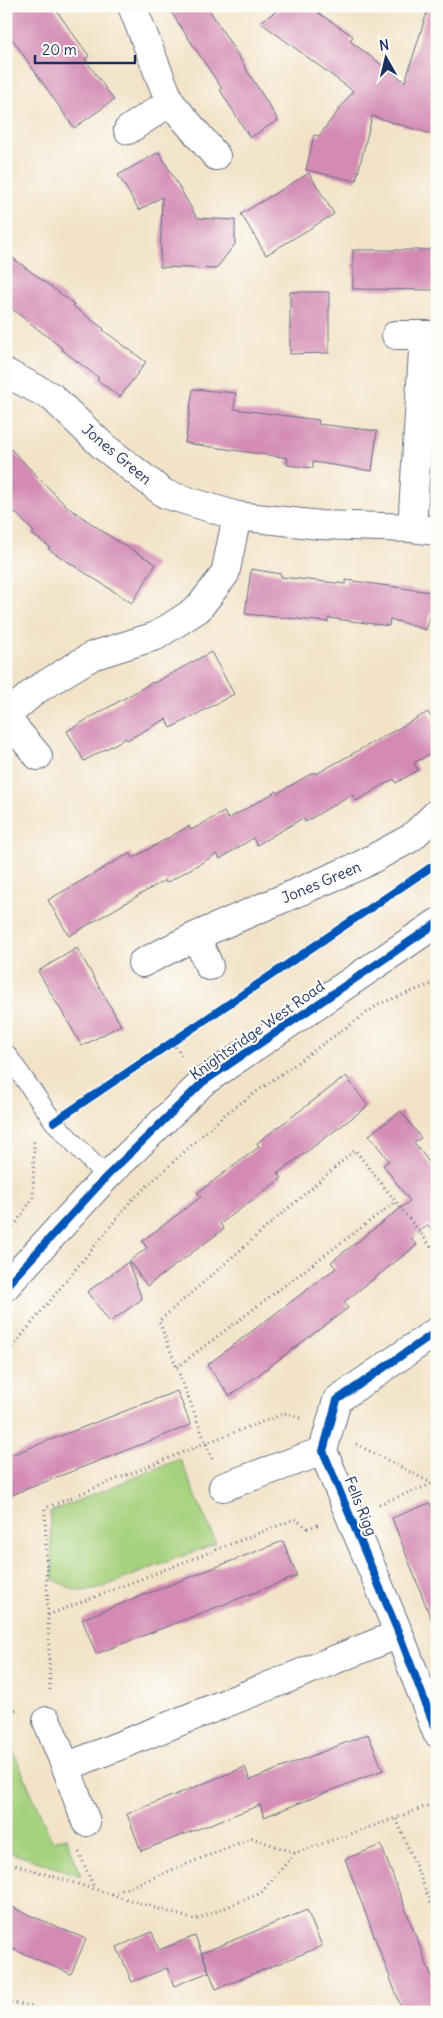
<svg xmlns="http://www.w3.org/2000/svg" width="443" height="2018" font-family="Delius,sans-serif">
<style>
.green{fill:#a6d17d;stroke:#60806e}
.building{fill:#d38ab3}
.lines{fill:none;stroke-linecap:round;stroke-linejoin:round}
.service-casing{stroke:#666e83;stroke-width:20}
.minor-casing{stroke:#666e83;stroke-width:30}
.tertiary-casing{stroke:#666e83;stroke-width:30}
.path{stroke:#666e83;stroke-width:3;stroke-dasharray:1 4;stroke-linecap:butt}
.service{stroke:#fff;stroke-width:18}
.minor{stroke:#fff;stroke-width:28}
.tertiary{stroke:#fff;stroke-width:28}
.cycleway-casing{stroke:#fdfcf7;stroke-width:11}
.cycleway{stroke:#0057b8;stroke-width:8}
.labels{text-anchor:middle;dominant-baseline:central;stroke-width:4.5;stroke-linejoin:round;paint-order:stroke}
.street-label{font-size:15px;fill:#1b2f5e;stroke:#fdfcf7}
</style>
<rect width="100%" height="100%" fill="#fdfcf7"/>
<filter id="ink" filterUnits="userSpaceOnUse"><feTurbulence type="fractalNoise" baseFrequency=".02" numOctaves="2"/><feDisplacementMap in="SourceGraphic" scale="10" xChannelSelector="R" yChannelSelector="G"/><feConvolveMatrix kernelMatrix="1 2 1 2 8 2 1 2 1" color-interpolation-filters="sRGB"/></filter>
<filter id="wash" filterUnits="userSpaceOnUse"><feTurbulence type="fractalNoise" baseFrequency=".0096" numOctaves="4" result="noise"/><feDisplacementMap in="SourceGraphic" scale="20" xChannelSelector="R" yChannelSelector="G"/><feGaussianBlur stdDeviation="1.12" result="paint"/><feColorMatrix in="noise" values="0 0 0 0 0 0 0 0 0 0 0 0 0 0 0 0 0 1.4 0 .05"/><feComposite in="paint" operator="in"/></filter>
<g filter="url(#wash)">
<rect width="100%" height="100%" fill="#f2e3c8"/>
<path class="green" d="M180,1459L216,1543L95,1590L76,1591L53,1579L50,1512Z
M6,1734L52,1841L66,1837L81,1876L6,1851Z"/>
<g id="blocks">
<path class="building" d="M6,6H53L89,56L85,59L114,100L74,128L6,30Z
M167,6H207L278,120L250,138L220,90L222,89Z
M284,6H308L353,36L350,41L405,82L429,6H437V136L372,116L356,181L306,170L314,135L319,136L353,91L260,22Z
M159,152L197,218L235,220V244L216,269L160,267L162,197L139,210L118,175Z
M309,173L334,214L266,255L241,214Z
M353,250H437V290L353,289Z
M6,253L74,304L73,306L104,329L103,330L146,362L120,397L97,380L99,378L61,349L62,348L6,304Z
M290,292H329V353L290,354Z
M193,389L236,393L234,409L319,420L318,424L377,431L372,471L313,462V468L287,465L288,458L185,443Z
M6,444L66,506L117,541L156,564L132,603L48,549L50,547L32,534L34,532L6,503Z
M251,569L281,574V577L346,584V580L437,593V595L426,630L390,619L389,626L328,618V622L245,614Z
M211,652L234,694L171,728L166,719L127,740L126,738L84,761L67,731L153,682L154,683Z
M428,712L437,727V750L414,763L418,770L396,783L394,779L356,801L352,794L305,822L303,818L257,845L253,838L220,859L217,854L166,883L165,880L69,936L48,900L130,853L133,858L189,826L191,830L224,812L228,819L277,791L278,793L314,772L316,774Z
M77,948L121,1025L82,1046L38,971Z
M346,1076L368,1106L278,1173L282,1178L220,1224L224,1229L147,1286L129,1261L147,1248L142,1241L201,1197L197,1193L259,1147L257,1143Z
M401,1111L421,1138L414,1142L437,1173V1236L428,1225L411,1238L417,1245L344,1302L348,1308L230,1396L207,1365L336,1268L331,1262L410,1201L383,1165L389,1161L369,1135Z
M128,1262L142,1299L110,1322L87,1292Z
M177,1391L191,1425L6,1497V1457Z
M430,1503L437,1520V1628L435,1629L392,1518Z
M283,1541L297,1576L96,1654L82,1619Z
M368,1734L383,1770L264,1817L260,1805L141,1851L127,1814L245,1767L250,1780Z
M381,1845L437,1991V2012H403L345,1859Z
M6,1905L86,1939L71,1974L6,1946Z
M307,1910L322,1946L216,1989L202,1953Z
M152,1932L159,1950L195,1936L209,1972L174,1986L167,1968L132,1982L117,1947Z"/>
</g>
</g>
<g filter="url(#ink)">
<use href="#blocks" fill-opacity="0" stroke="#666e83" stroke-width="1"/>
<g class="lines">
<defs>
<path id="service" d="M6,1053L54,1122L106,1177"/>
<path id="minor" d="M132,6L170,102L216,156
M128,130L170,102
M396,335H437
M6,373L52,397L103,446L165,494L237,516L320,525L412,528L437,531
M412,528L424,335
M6,716L36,690L92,656L156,636L198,609L225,574L237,516
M6,718L38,756
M196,936L209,966
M142,963L196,936L361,865L411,838L437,813
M437,1331L337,1400L323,1451L399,1634L437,1733
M223,1487L323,1451
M47,1721L66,1767L399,1634
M66,1767L86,1822"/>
<path id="tertiary" d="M6,1286L106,1177L203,1082L437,923"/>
</defs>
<use href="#service" class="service-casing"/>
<use href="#minor" class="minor-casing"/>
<use href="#tertiary" class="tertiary-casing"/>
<path class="path" d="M172,1043L184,1058
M8,1235L33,1198L34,1141
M6,1355L131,1201L224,1115L379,1004L437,982
M177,1367L395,1202
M356,1444L433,1484
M212,1459L159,1321L355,1150L437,1254
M379,1504L437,1482
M48,1615L295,1519L308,1528L321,1524
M50,1690L45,1508L206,1443L286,1413L300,1418
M6,1714L19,1708
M437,1802L396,1818L437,1918
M79,1852L94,1888
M6,1862L195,1920L261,1893L295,1853L396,1818
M112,1894L252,1838L295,1853
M6,2001L52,2012"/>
<use href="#service" class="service"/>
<use href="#minor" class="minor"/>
<use href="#tertiary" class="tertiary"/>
<defs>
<path id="cycleway" d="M54,1122L437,863
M6,1286L106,1177L203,1082L437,923
M437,1331L337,1400L323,1451L399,1634L437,1733"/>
</defs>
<use href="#cycleway" class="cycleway-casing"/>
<use href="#cycleway" class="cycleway"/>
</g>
</g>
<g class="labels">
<g class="street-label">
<text transform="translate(117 454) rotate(40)">Jones Green</text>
<text transform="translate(321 882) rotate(-23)">Jones Green</text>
<text transform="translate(257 1030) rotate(-35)">Knightsridge West Road</text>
<text transform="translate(361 1506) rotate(68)">Fells Rigg</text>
</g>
</g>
<rect width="443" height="2018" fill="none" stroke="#fdfcf7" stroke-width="25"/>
<g transform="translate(386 58) rotate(352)" stroke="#fdfcf7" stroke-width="4" paint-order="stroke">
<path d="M0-4L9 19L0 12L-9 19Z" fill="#1b2f5e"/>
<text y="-8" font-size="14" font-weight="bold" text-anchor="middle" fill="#1b2f5e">N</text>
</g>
<path d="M35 55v8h100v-8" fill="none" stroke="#1b2f5e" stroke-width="2.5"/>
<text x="42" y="55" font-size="15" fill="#1b2f5e" stroke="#fdfcf7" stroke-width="4" paint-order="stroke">20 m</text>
</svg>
